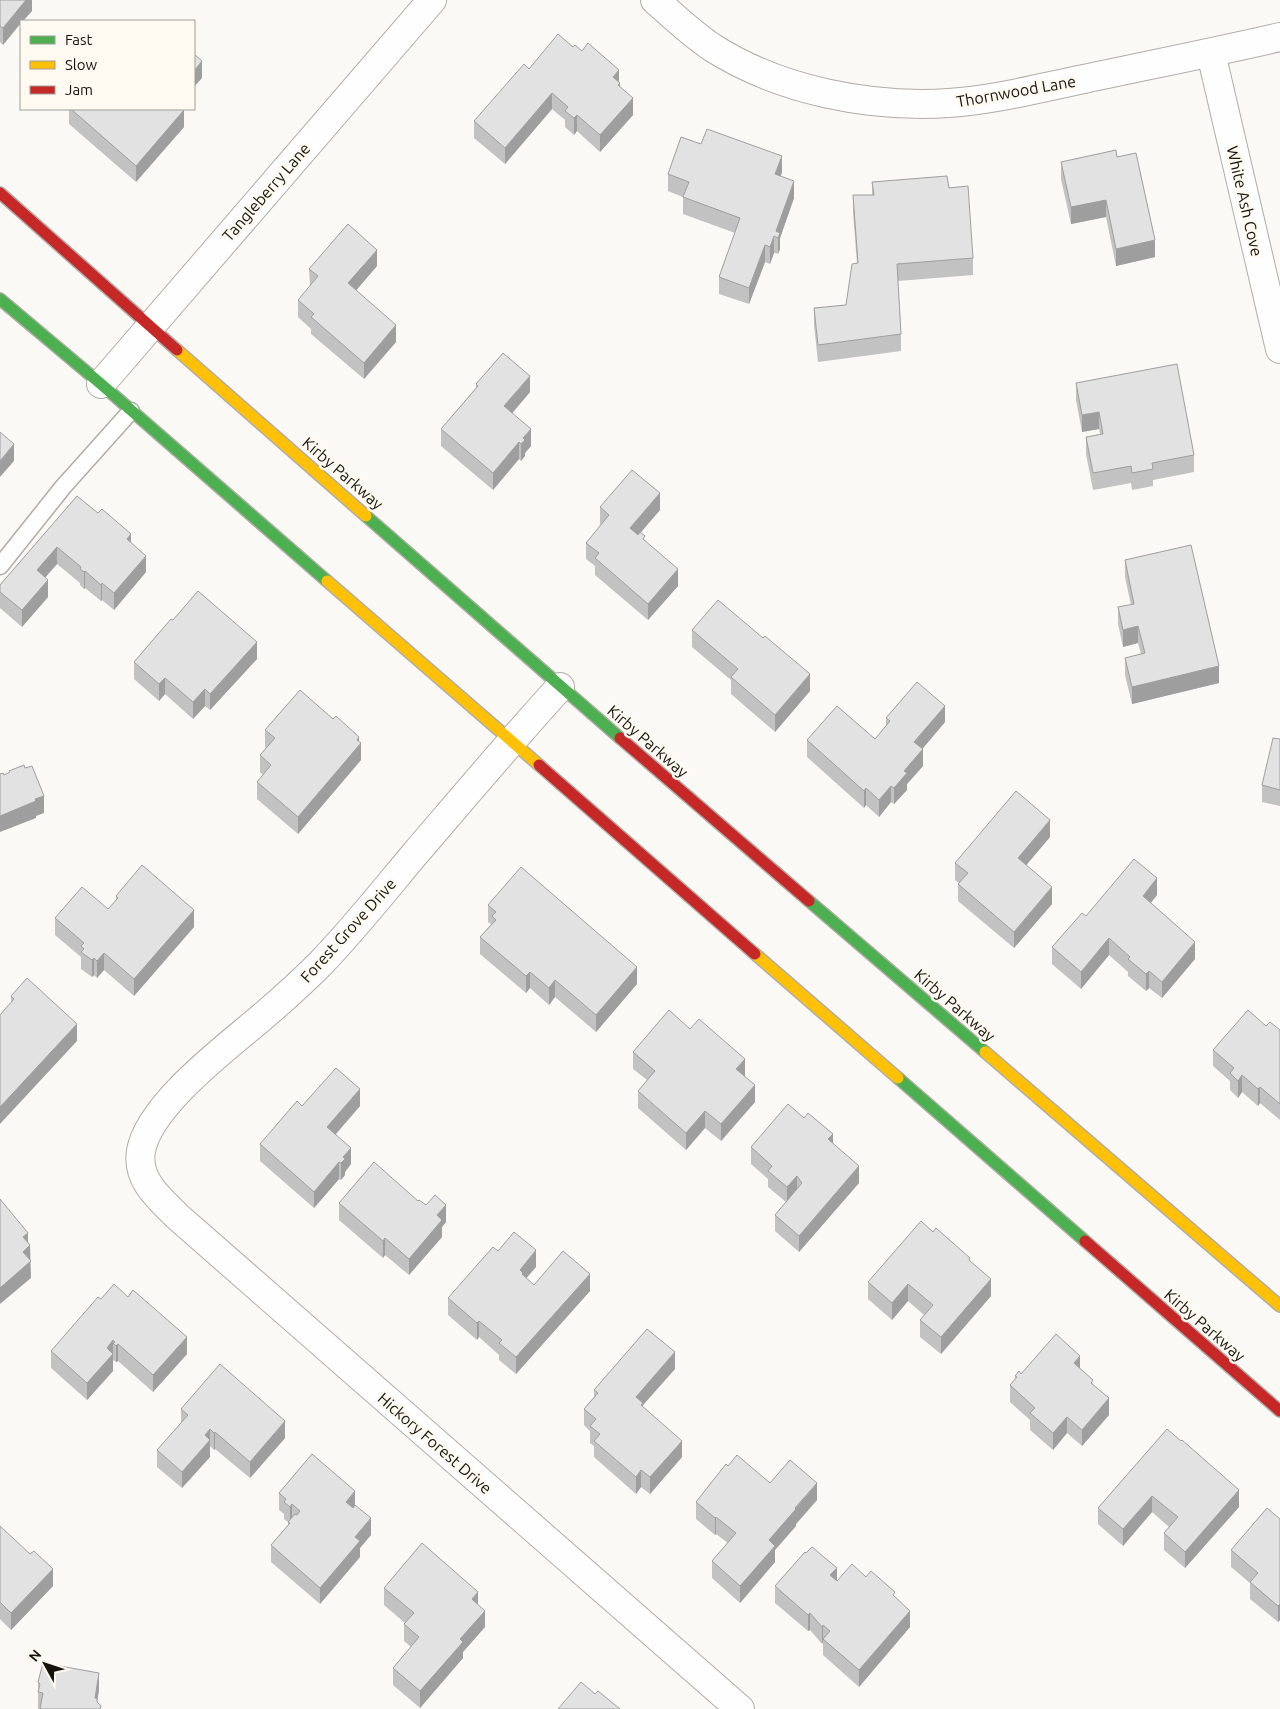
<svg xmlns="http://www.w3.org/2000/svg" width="1280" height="1709" font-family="Ubuntu,sans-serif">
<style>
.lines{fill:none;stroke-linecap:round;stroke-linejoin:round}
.lane-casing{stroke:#b0ada7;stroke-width:19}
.street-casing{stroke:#b0ada7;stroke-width:30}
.fast-casing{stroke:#b0ada7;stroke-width:14}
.slow-casing{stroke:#b0ada7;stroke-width:14}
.jam-casing{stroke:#b0ada7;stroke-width:14}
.lane{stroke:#fefefe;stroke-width:16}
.street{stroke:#fefefe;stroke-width:28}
.fast{stroke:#4caf50;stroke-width:11}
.slow{stroke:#ffc107;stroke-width:11}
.jam{stroke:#c62828;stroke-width:11}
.wall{fill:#c2c2c3}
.shaded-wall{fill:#9e9e9f}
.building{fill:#e2e2e3;stroke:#9e9e9f}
.labels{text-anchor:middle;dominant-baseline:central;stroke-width:5;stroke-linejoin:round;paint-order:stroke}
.street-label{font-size:16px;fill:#16130c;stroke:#fefaf2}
</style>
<rect width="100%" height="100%" fill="#fbf9f5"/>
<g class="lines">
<defs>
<path id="lane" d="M0,566L63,487L131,411"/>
<path id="street" d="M655,0C673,16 692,34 713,48C781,91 870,108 949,103C995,100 1039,88 1084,79C1149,65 1215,52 1280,37
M1211,53L1280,349
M101,384L432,0
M560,687C510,742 462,799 414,855C383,892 353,930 320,964C301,983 281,1001 261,1018C227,1047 149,1105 141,1151C136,1180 160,1199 178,1217L740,1709"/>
<path id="fast" d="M0,299L101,384L327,581
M366,516L620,738
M809,901L985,1052
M898,1078L1085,1241"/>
<path id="slow" d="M177,350L366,516
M327,581L539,765
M755,954L898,1078
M985,1052L1280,1306"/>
<path id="jam" d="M0,193L177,350
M620,738L809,901
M539,765L755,954
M1085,1241L1280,1411"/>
</defs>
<use href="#lane" class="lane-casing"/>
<use href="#street" class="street-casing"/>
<use href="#fast" class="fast-casing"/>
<use href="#slow" class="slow-casing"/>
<use href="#jam" class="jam-casing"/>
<use href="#lane" class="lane"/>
<use href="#street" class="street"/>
<use href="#fast" class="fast"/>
<use href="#slow" class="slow"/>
<use href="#jam" class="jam"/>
</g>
<path class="wall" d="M0,0H32V11L23,21H21L3,45L0,42Z
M582,51L619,82L620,87L633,115L600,152L577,131L574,135L565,127V120L552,109L505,164L474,138V121L529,69Z
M69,109H182L184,127L136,182L69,124Z
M1117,157L1155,257L1116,266L1106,217L1071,224L1061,179V162Z
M782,172L781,176L794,198L780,238V249L778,254L774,253L770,264L765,262L749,304L719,294V277L735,233L683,214V197L668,191V174Z
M872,182L949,188L973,258V275L898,281L901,334V351L818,362L814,325V308L846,305L857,263L853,212V195H872Z
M377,266L356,290L396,342L364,379L311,334V329L298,317V300L310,286L309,269Z
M1076,383L1194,455V472L1153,480V486L1132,490L1131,483L1093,490L1086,454V437L1100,434L1099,429L1082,432L1076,400Z
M476,384L530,392L512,413L531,446L525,453V456L521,461L519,459L493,490L441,446V429L476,388Z
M77,496L131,543L146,572L114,610L102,600L101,601L85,588L84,589L80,585V583L57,564L45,577L48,597L22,627L0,608V585Z
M600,507L660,510L640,533L645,541L678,586L648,620L595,575V566L586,559V543L601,525L600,524Z
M1125,560L1219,683L1132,704L1125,675V658L1141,654L1138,643L1123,647L1118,624V607L1131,605L1125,577Z
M173,620L257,659L210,710L205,706L193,719L165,694L159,701L134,679V662Z
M692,630L810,691L775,732L731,694V680L692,647Z
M886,718L945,722L922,749L923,766L907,784V790L894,804L891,802L879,817L866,805L864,808L807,757V740L875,739L886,726Z
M265,730L359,742L361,760L298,834L257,799V782L263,775L260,772V755L266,748L265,747Z
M1280,739V806L1262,802V785Z
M1050,837L1026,865L1052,904L1014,948L958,901V884L959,883L955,880V863Z
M1157,895L1151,903L1195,959L1162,998L1149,988L1146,991L1128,976V972L1109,955L1081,989L1052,964V947L1086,916Z
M116,896L194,927L134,996L104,970L97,978L94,975L92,977L81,969V957L55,935V918L108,909L116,900Z
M488,905L637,984L596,1032L555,997L549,1005L530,988L526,993L480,954V937L491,924L488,922Z
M11,996L77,1041L11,1003Z
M1266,1026L1280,1030V1120L1260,1103L1258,1106L1242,1092L1238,1098L1230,1090V1081L1213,1066V1050Z
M633,1052L745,1076L755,1102L721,1141L705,1128L686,1150L638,1108V1091L647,1080L633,1069Z
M302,1106H360L336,1134L351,1164L345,1172V1175L341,1180L339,1179L314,1208L260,1161V1144Z
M833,1143L859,1183L799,1252L775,1231V1215L786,1202L768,1187V1179L751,1164V1147Z
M418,1201L446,1222L442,1227V1237L409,1275L385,1255L383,1258L339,1220V1203Z
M933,1232L970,1261L991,1296L941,1354L920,1337V1320L924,1315L908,1301L892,1320L868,1299V1282Z
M498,1251L536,1267L526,1278L534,1285L590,1291L516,1374L499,1360V1355L479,1337L477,1340L448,1315V1298Z
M101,1299L187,1354L153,1392L118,1361L116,1362L113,1360V1371L87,1400L51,1368V1351Z
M1080,1368L1093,1384L1109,1415L1082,1446L1067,1433L1053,1450L1030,1430V1420L1010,1402V1385L1015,1379V1376L1021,1374Z
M675,1369L643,1405V1407L682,1457L650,1494L641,1487L636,1494L594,1457V1446L590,1443V1431L584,1425V1409L594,1397V1390Z
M181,1409L285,1438L250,1478L215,1449L214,1450L210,1446V1457L182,1488L157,1467V1450L181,1423Z
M1167,1429L1239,1507L1185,1568L1164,1550V1533L1169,1527L1152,1512L1123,1546L1098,1524V1508Z
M728,1466L770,1483L817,1500L796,1524V1526L775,1550V1562L740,1603L712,1578V1561L728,1543L716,1534L715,1535L696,1519V1502Z
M279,1493L355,1505L371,1535L360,1548V1557L320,1604L271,1562V1545L288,1525V1522L284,1519V1514L279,1510Z
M1280,1519V1620L1278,1622L1250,1599V1583L1231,1567V1550Z
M0,1526L53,1586L11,1630L0,1619Z
M866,1577L895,1598L910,1627L859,1687L823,1655V1642L822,1644L810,1630L808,1631L775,1603V1586L837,1580Z
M384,1588L478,1605L485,1627L463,1652V1658L420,1708L393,1685V1668L411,1647L404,1641V1624L405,1623L384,1605Z
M38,1682L99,1690L97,1702L101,1709H38Z"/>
<path class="shaded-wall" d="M26,0H32V11L23,21H21V23L3,45V28Z
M202,61V78L194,87V71Z
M619,70V84L620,83V99L613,77Z
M552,93V109L505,164V148Z
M633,98V115L600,152V135Z
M184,110V127L136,182V166Z
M577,115V131L574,135V118Z
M782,156V172L775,191V174Z
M794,181V198L780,238V249L778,254V238L776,231Z
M1106,200V217L1071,224V207Z
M774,236V253L770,264V247Z
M1155,240V257L1116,266V249Z
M765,245V262L749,304V288Z
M377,250V266L348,300V283Z
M396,325V342L364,379V363Z
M530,376V392L504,423V406Z
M1099,412V429L1082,432V415Z
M531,429V446L525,453V456L521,461V444L523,438Z
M519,442V459L493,490V473Z
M14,444V461L0,477V461Z
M660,493V510L630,545V528Z
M131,534V551L127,539Z
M57,547V564L37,587V570Z
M146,556V572L114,610V593Z
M678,569V586L648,620V604Z
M85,571V588L84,589V572Z
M48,580V597L22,627V610Z
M102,583V600L101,601V585Z
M1138,626V643L1123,647V630Z
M257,642V659L210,710V694Z
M1219,666V683L1132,704V687Z
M810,674V691L775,732V715Z
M165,678V694L159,701V684Z
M205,689V706L193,719V702Z
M945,706V722L914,759V742Z
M359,737V746L361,743V760L298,834V817Z
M923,749V766L907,784V790L894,804V788L904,771Z
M891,786V802L879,817V800Z
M866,788V805L864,808V791Z
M44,796V813L36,816V818L0,832V816L35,799Z
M1050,820V837L1018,875V858Z
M1157,878V895L1143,912V896Z
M1052,887V904L1014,948V932Z
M194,910V927L134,996V979Z
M1109,938V955L1081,989V972Z
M1195,942V959L1162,998V982Z
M104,953V970L97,978V961Z
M94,958V975L92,977V960Z
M637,967V984L596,1032V1015Z
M1149,971V988L1146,991V974Z
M530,972V988L526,993V976Z
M555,980V997L549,1005V988Z
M77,1024V1041L0,1124V1107Z
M745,1059V1076L736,1086V1069Z
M1242,1075V1092L1238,1098V1081Z
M755,1085V1102L721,1141V1124Z
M1260,1087V1103L1258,1106V1089Z
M360,1089V1106L327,1144V1127Z
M705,1111V1128L686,1150V1133Z
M833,1134V1150L828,1139Z
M351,1148V1164L345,1172V1175L341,1180V1163L343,1157Z
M339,1162V1179L314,1208V1192Z
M859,1166V1183L799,1252V1236Z
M797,1176V1193L787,1204V1187Z
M446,1205V1222L442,1227V1237L409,1275V1259L437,1215Z
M28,1233V1247L30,1245L31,1278L0,1304V1288L23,1237Z
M385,1238V1255L383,1258V1241Z
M536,1250V1267L523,1282L520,1270Z
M590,1274V1291L516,1374V1357Z
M991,1279V1296L941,1354V1337Z
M908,1284V1301L892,1320V1303Z
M479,1321V1337L477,1340V1323Z
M187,1337V1354L153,1392V1375Z
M113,1340V1371L87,1400V1383L107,1348Z
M118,1344V1361L116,1362V1346Z
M675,1352V1369L643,1405V1420L636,1397Z
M1080,1356V1372L1074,1363Z
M1109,1398V1415L1082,1446V1430Z
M1067,1417V1433L1053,1450V1433Z
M285,1421V1438L250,1478V1462Z
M210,1429V1457L182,1488V1472L205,1435Z
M215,1432V1449L214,1450V1433Z
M682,1441V1457L650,1494V1477Z
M641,1470V1487L636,1494V1477Z
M817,1483V1500L796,1524V1526L775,1550V1562L740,1603V1586L769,1540Z
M1239,1490V1507L1185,1568V1552Z
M355,1491V1507L346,1518V1502Z
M1152,1496V1512L1123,1546V1529Z
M292,1504V1521L290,1523V1507Z
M716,1517V1534L715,1535V1518Z
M371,1518V1535L360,1548V1557L320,1604V1588L355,1537Z
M837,1568V1585L830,1575Z
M53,1569V1586L11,1630V1613Z
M478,1592V1609L472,1599Z
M1280,1604V1620L1278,1622V1606Z
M485,1611V1627L463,1652V1658L420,1708V1691L460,1639Z
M910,1611V1627L859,1687V1670Z
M810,1613V1630L808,1631V1615Z
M823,1625V1642L822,1644V1627Z
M99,1673V1690L97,1702L95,1698Z"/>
<path class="building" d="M0,0H26L3,28L0,26Z
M558,34L573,47L575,45L582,51L588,43L619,70L613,77L620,83L618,85L633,98L600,135L577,115L574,118L565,111L568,107L552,93L505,148L474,121L524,64L529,69Z
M194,54L202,61L194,71Z
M71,109H182L184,110L136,166Z
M707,129L782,156L775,174L794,181L776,231L780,233L778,238L774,236L770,247L765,245L749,288L719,277L740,218L683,197L689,182L668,174L681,137L701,144Z
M1116,150L1117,157L1136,153L1155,240L1116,249L1106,200L1071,207L1061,162Z
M947,176L949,188L968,186L973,258L897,264L901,334L818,345L814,308L846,305L852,264L858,263L853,195H874L872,182Z
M348,224L377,250L348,283L396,325L364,363L311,317L314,314L298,300L318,276L309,269Z
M503,353L530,376L504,406L531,429L523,438L525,440L521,444L519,442L493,473L441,429L478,386L476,384Z
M1177,364L1194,455L1152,463L1153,469L1132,473L1131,466L1093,473L1086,437L1103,434L1099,412L1082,415L1076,383Z
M0,432L14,444L0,461Z
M632,470L660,493L630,528L638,535L640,532L645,536L643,539L678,569L648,604L595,558L599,553L586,543L609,515L600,507Z
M77,496L98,513L102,509L131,534L127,539L146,556L114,593L102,583L101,585L85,571L84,572L80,569L81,567L57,547L37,570L48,580L22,610L0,592V585Z
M1191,545L1219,666L1132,687L1125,658L1145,653L1138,626L1123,630L1118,607L1134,604L1125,560Z
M198,591L257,642L210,694L205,689L193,702L165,678L159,684L134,662L171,619L173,620Z
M718,600L763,638L765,636L810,674L775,715L731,677L738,669L692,630Z
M917,682L945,706L914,742L923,749L904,771L907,773L894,788L891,786L879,800L866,788L864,791L807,740L837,706L875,739L890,721L886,718Z
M300,690L333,719L336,716L359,737L357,740L361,743L298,817L257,782L271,765L260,755L275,738L265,730Z
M1273,738L1280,739V790L1262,785Z
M24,765L25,768L32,766L44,796L35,799L36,801L0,816V774L3,773L4,775L10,772L9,771Z
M1016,791L1050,820L1018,858L1052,887L1014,932L958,884L968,873L955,863Z
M1134,859L1157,878L1143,896L1195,942L1162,982L1149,971L1146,974L1128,959L1130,957L1109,938L1081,972L1052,947L1082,913L1086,916Z
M142,865L194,910L134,979L104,953L97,961L94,958L92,960L81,952L84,949L81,946L84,943L55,918L82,887L108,909L118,898L116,896Z
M521,867L637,967L596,1015L555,980L549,988L530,972L526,976L480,937L496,920L492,916L496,912L488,905Z
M27,978L77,1024L0,1107V1015L14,999L11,996Z
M669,1010L690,1029L699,1019L745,1059L736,1069L755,1085L721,1124L705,1111L686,1133L638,1091L655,1071L633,1052Z
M1248,1010L1266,1026L1270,1022L1280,1030V1104L1260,1087L1258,1089L1242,1075L1238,1081L1230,1073L1234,1068L1213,1050Z
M336,1068L360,1089L327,1127L351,1148L343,1157L345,1159L341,1163L339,1162L314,1192L260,1144L297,1101L302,1106Z
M788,1104L804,1118L808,1113L833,1134L828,1139L859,1166L799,1236L775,1215L802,1183L797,1176L787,1187L768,1171L772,1166L751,1147Z
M374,1162L418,1201L419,1200L426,1205L435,1195L446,1205L437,1215L442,1220L409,1259L385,1238L383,1241L339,1203Z
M0,1199L28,1233L23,1237L30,1245L23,1252L31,1261L0,1288Z
M921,1221L933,1232L936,1228L970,1258L969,1260L991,1279L941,1337L920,1320L933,1305L908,1284L892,1303L868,1282Z
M514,1232L536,1250L520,1270L523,1273L522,1274L534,1285L563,1251L590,1274L516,1357L499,1343L502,1340L479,1321L477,1323L448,1298L493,1247L498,1251Z
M114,1284L128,1297L133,1290L187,1337L153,1375L118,1344L116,1346L113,1343L115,1342L113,1340L107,1348L113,1354L87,1383L51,1351L98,1297L101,1299Z
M647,1329L675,1352L636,1397L643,1403L641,1405L682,1441L650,1477L641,1470L636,1477L594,1441L600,1434L590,1426L596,1419L584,1409L598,1393L594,1390Z
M1056,1334L1080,1356L1074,1363L1093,1380L1091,1383L1109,1398L1082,1430L1067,1417L1053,1433L1030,1413L1035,1408L1010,1385L1017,1377L1015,1376L1019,1371L1021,1374Z
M220,1364L285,1421L250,1462L215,1432L214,1433L210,1429L205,1435L210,1440L182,1472L157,1450L188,1415L181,1409Z
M1167,1429L1181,1441L1182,1440L1239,1490L1185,1552L1164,1533L1178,1517L1152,1496L1123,1529L1098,1508Z
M312,1454L355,1491L346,1502L353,1508L355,1505L371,1518L355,1537L360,1541L320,1588L271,1545L290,1523L288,1522L295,1514L297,1515L300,1511L292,1504L290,1507L284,1502L286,1499L279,1493Z
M737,1455L770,1483L790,1460L817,1483L795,1508L796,1509L769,1540L775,1546L740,1586L712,1561L736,1533L716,1517L715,1518L696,1502L726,1464L728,1466Z
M1267,1508L1280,1519V1604L1278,1606L1250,1582L1258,1573L1231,1550Z
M0,1526L30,1554L34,1551L53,1569L11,1613L0,1602Z
M422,1543L478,1592L472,1599L485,1611L460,1639L463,1642L420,1691L393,1668L419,1637L404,1624L414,1613L384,1588Z
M812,1547L837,1568L830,1575L837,1581L852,1564L866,1577L871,1571L895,1592L893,1595L910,1611L859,1670L823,1639L830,1631L823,1625L822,1627L810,1613L808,1615L775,1586L805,1552L806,1553Z
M43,1663L99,1673L95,1698H97V1702L101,1706L100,1709H40L43,1693L38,1692L40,1684L38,1682Z
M581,1682L595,1694L598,1691L620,1709H558Z"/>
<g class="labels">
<g class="street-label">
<text transform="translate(1016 91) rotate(-10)">Thornwood Lane</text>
<text transform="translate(266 192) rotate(-49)">Tangleberry Lane</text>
<text transform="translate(1245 201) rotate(77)">White Ash Cove</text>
<text transform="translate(343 473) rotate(41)">Kirby Parkway</text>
<text transform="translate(648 741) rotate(41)">Kirby Parkway</text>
<text transform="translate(348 930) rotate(-48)">Forest Grove Drive</text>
<text transform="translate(955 1005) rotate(41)">Kirby Parkway</text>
<text transform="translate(1205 1325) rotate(41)">Kirby Parkway</text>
<text transform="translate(435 1443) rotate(41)">Hickory Forest Drive</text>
</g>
</g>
<rect x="20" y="20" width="175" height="90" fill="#fefaf2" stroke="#a19e96"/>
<rect x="30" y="36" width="25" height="8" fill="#4caf50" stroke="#a19e96"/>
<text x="65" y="45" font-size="15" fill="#16130c">Fast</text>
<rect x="30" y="61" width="25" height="8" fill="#ffc107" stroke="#a19e96"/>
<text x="65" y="70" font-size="15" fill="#16130c">Slow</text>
<rect x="30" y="86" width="25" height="8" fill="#c62828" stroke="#a19e96"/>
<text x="65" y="95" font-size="15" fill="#16130c">Jam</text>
<g transform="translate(45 1664) rotate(310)" stroke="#fefaf2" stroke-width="4" paint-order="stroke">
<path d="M0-4L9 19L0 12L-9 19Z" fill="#16130c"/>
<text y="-8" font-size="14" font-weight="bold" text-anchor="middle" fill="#16130c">N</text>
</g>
</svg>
